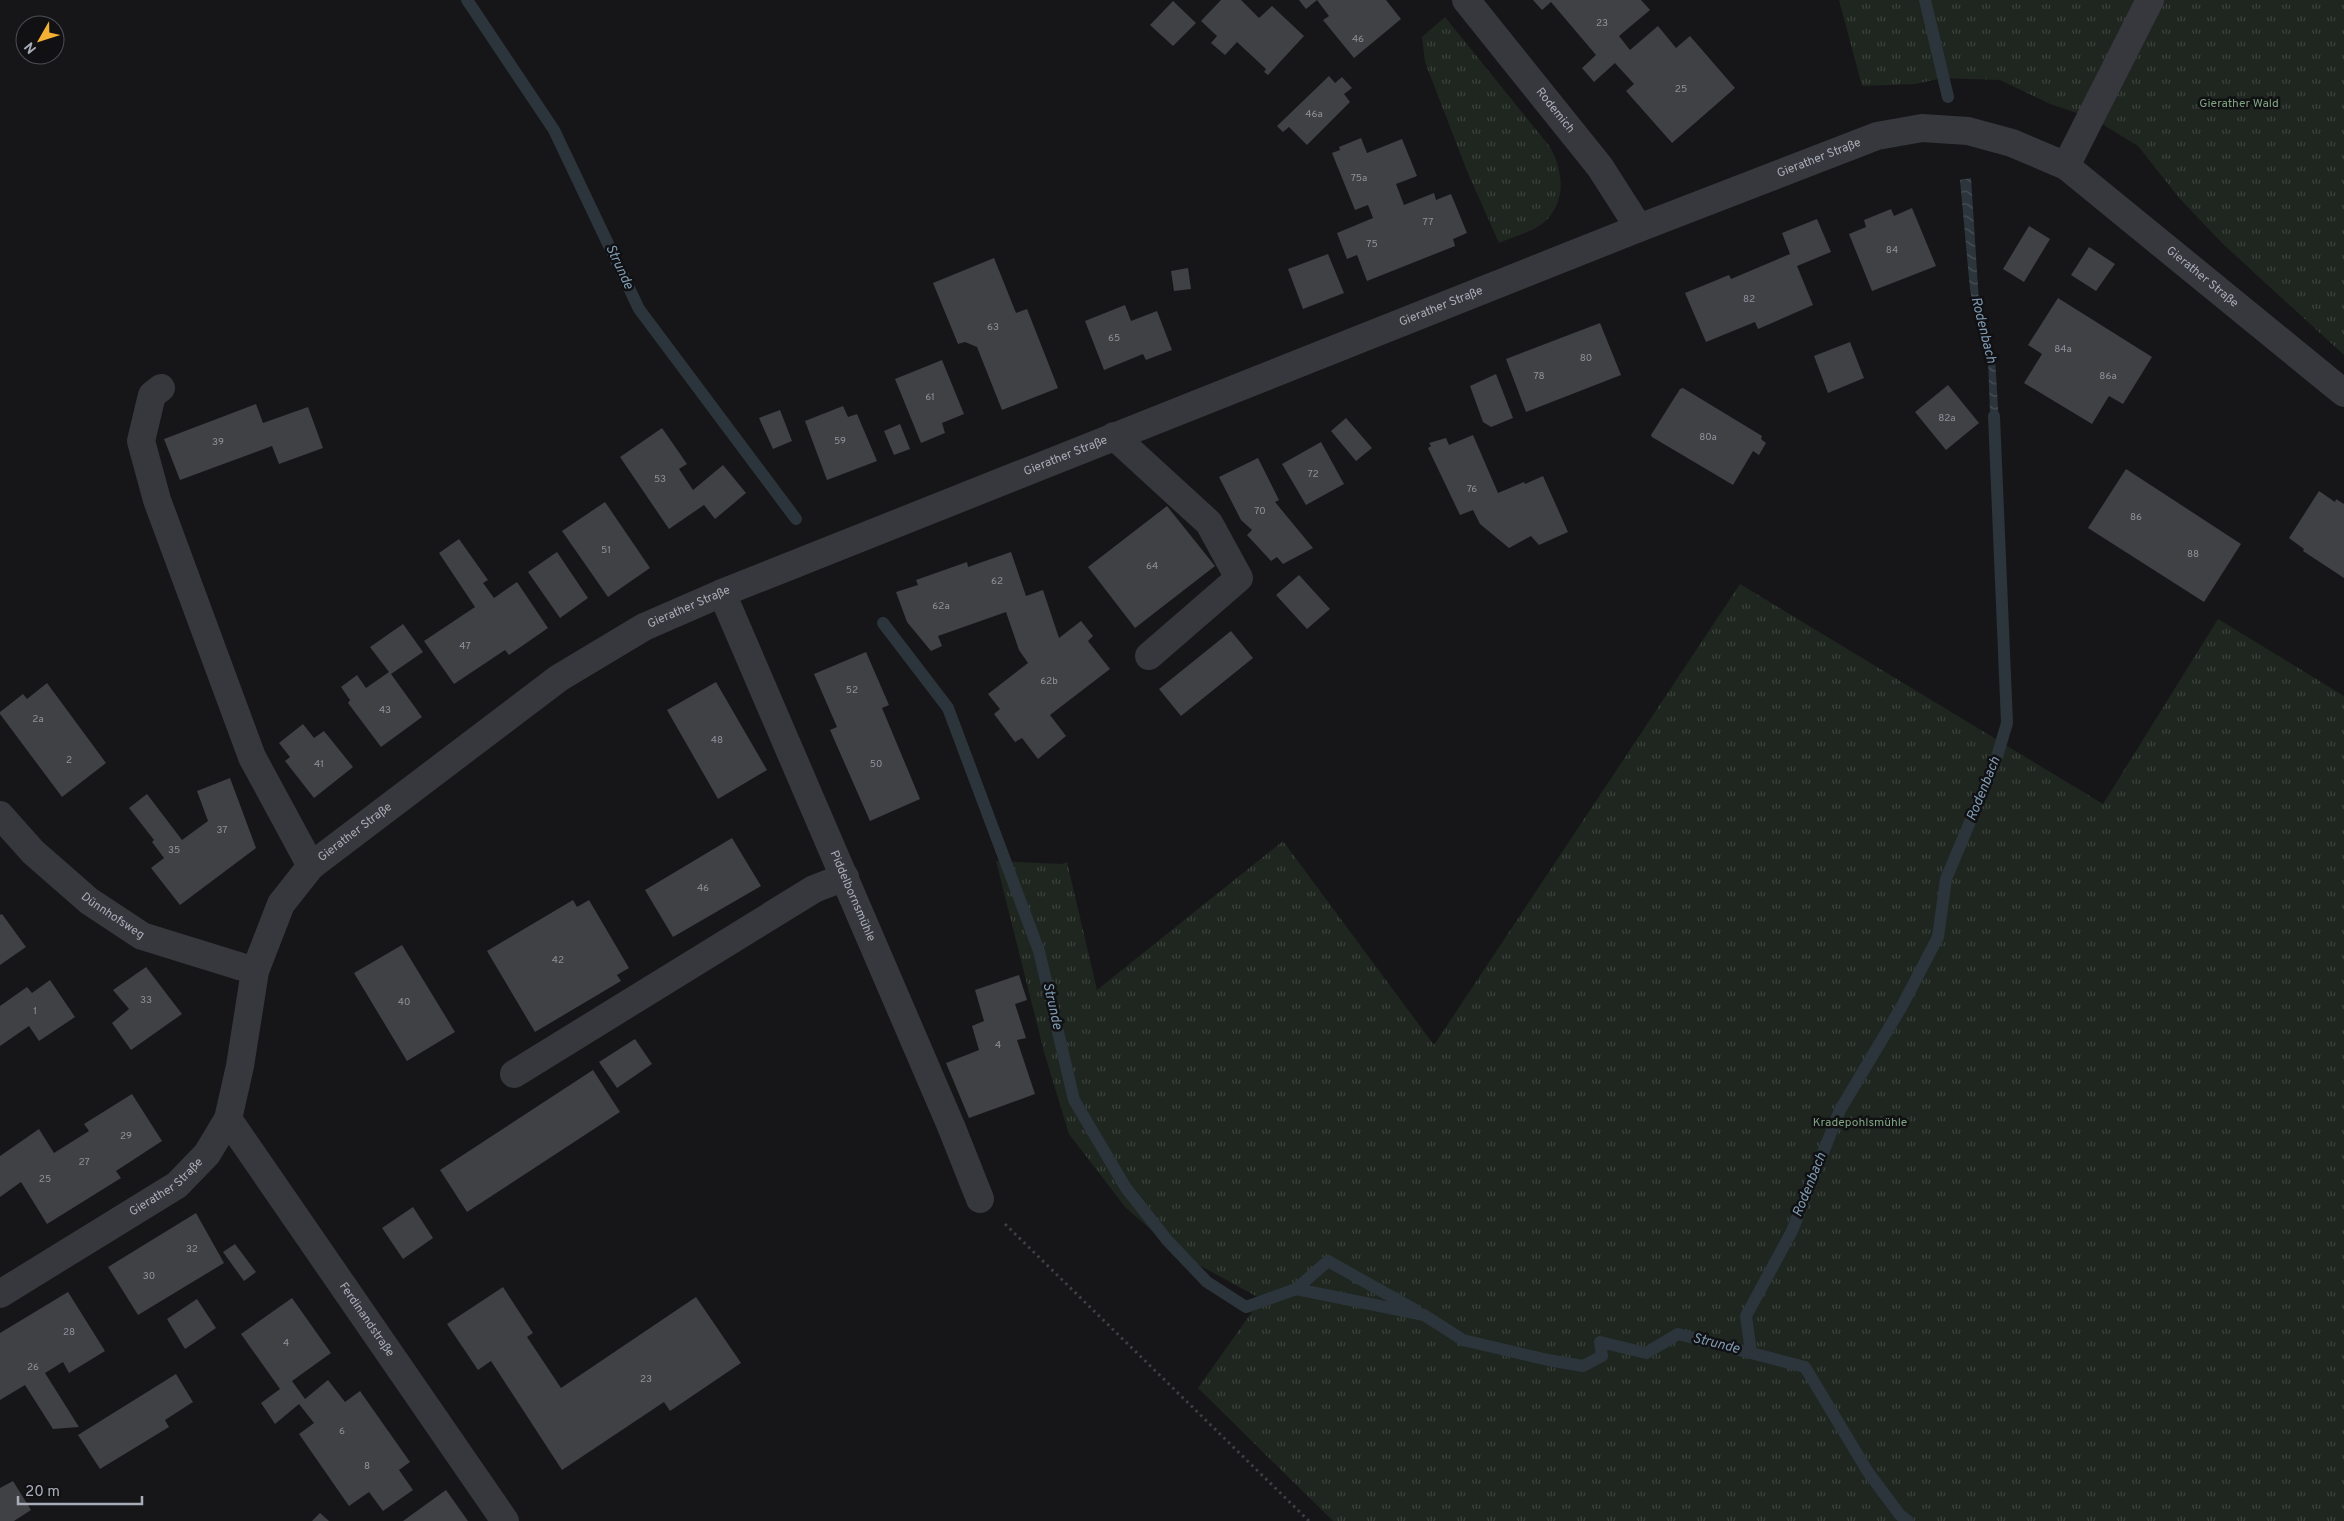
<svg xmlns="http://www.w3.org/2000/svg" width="2344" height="1521" font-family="Overpass,sans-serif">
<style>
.park{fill:url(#park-tufts)}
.water{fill:url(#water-waves)}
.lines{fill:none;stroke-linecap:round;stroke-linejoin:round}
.stream{stroke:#2c353c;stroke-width:12}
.building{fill:#404145}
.path{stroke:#3d3f44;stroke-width:3;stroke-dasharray:2.5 4;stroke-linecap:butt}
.minor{stroke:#37383d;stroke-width:28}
.labels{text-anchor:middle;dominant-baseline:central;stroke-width:5;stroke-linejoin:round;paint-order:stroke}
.number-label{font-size:10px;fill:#8e929b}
.park-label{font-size:12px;fill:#7fa381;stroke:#111113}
.street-label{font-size:12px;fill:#a8adb8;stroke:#111113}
.water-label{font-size:14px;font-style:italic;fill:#7f9bb3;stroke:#111113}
</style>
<defs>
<pattern id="park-tufts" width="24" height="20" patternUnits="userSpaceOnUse" patternTransform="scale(1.25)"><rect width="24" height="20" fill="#1e261f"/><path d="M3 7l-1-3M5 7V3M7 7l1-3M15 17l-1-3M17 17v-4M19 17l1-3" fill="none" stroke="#3c433d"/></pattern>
<pattern id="water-waves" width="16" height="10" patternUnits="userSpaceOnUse" patternTransform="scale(1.25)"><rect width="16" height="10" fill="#2c353c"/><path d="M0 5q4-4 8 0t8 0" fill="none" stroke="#485056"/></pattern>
</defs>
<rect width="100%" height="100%" fill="#161618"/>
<path class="park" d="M1839,0H2344V355L2223,244L2180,199L2138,146L2092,118L2050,104L2000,80L1943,78L1915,84L1862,86Z
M1445,17L1550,147C1564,172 1567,204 1542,224C1529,233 1513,237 1499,243L1467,171L1425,62L1422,37Z
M1740,584L2103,804L2218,619L2344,696V1521H1333L1198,1388L1261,1299L1179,1254L1126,1208L1069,1134L1044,1052L996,861L1062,864L1067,862L1097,990L1283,841L1434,1045Z"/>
<path class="water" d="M1971,178L1979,303L1985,331L1995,358L1999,425L1991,438L1988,359L1978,332L1970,289L1960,180Z"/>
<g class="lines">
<path class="stream" d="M467,0L554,130L639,309L796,519
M1925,0L1948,97
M883,623L948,708L1039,951L1074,1100L1126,1188L1167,1240L1207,1282L1246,1307L1296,1289L1424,1315L1463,1340L1548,1360L1583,1366L1602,1356L1600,1342L1646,1353L1678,1334L1805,1367L1868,1472L1900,1515L1908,1521
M1296,1289L1328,1261L1417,1311
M1751,1352L1746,1316L1792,1231L1840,1110L1902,1006L1938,937L1946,879L1996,760L2007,723L1994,416"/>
</g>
<path class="building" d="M1221,0H1241L1259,18L1272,6L1304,36L1268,75L1264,72L1266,69L1237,42L1225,55L1211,43L1217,36L1201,21Z
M1299,0H1386L1401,19L1354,58L1323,20L1329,16L1317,0L1306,9Z
M1533,0H1641L1650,10L1619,36L1630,50L1658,26L1676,48L1690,36L1735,88L1672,143L1626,91L1634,84L1615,63L1594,82L1582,68L1596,55L1551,2L1542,10Z
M1173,1L1196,23L1173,46L1150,25Z
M1329,76L1335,83L1342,77L1352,88L1344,94L1350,102L1307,145L1289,127L1283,132L1277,126Z
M1361,138L1367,153L1402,139L1417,176L1396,184L1404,205L1434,193L1436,200L1451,194L1467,233L1453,239L1455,246L1367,281L1357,255L1347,259L1337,233L1373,218L1368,205L1355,210L1332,153L1340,150L1339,147Z
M1912,208L1936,266L1872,291L1849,234L1866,227L1864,220L1891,209L1894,216Z
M1817,219L1831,252L1797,266L1813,305L1758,329L1755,322L1706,342L1685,293L1729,275L1731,279L1790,254L1782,233Z
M2029,226L2050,239L2024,282L2003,269Z
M2089,247L2115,264L2096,291L2071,275Z
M1328,254L1344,293L1303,309L1288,269Z
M994,258L1016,313L1027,309L1058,388L1002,410L977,347L965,342L958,344L933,283Z
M1188,268L1191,289L1174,291L1171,271Z
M2058,298L2152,357L2123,404L2109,396L2092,424L2024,383L2042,354L2028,345Z
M1125,305L1131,321L1157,311L1172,350L1146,360L1143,354L1104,370L1085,321Z
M1600,323L1621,375L1526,412L1506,359Z
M1850,342L1864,378L1828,393L1814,356Z
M942,360L964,414L942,423L945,433L921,443L895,379Z
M1496,374L1513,418L1491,427L1483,422L1470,386Z
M1948,385L1979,423L1946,450L1915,412Z
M1683,388L1762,436L1761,439L1766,443L1759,455L1753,451L1733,485L1652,437L1651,435L1680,389Z
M256,404L263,423L308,407L323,448L279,464L272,446L180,480L164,439Z
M843,406L848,417L857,414L877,461L827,480L805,421Z
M780,410L792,441L773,449L759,418Z
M1346,418L1372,448L1356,461L1331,431Z
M900,424L910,449L894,455L884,431Z
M662,428L687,464L679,469L693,490L723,465L746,493L715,519L704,505L669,529L620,457Z
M1473,435L1498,493L1524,482L1525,484L1543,476L1568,532L1539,545L1531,536L1509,548L1480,524L1473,510L1460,515L1428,448L1431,446L1429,443L1446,438L1449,445Z
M1321,442L1344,484L1306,505L1282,464Z
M1258,458L1279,500L1275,502L1313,548L1283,564L1277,557L1271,561L1247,535L1252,530L1241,520L1219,477Z
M2126,469L2241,544L2204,602L2088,528Z
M2319,491L2335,502L2336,499L2344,504V578L2303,551L2304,549L2289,538Z
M605,502L650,568L608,597L562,531Z
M1167,506L1215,566L1135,628L1088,567Z
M459,539L488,580L483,583L494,598L517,582L548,628L509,655L505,650L454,684L424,641L475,607L439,553Z
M557,552L588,598L560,618L528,572Z
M1011,552L1026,596L1043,590L1059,638L1081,621L1093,636L1088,641L1110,669L1050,715L1066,736L1038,759L1022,738L1015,742L994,714L1000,709L988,694L1028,663L1019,650L1006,612L938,636L942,646L931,651L907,622L896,592L918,585L916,580L967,562L968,567Z
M1299,575L1330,609L1307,629L1276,595Z
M403,624L423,652L391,674L422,717L381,747L348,703L350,700L341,687L357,675L366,688L389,672L370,647Z
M1231,631L1253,658L1181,716L1159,689Z
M866,652L889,705L882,708L920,799L870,821L830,730L837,727L814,674Z
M716,682L767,770L718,799L667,710Z
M47,683L106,763L62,797L0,714V712L23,694L27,699Z
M303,724L314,738L324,731L353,767L314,798L285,761L290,757L279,743Z
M230,778L256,848L180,905L151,868L164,858L152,842L154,840L129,808L147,794L182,840L208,821L197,791Z
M732,838L761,886L673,937L645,890Z
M573,900L577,907L589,900L629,968L617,975L621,981L535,1032L487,951Z
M2,914L26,947L0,965V915Z
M402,945L455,1032L407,1061L354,973Z
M146,967L182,1014L131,1050L112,1023L129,1009L113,990Z
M1019,975L1027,1000L1015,1004L1026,1038L1017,1040L1035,1094L969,1118L946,1063L979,1050L972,1026L984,1021L975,990Z
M50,980L75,1017L39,1041L29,1026L0,1046V1006L27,987L32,993Z
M635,1039L652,1064L617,1088L599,1062Z
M593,1070L620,1112L467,1212L440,1170Z
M132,1094L162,1141L116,1171L121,1178L47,1224L21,1182L0,1197V1156L39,1129L54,1153L89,1131L84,1124Z
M413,1207L433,1238L403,1259L382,1228Z
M196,1213L224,1263L138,1315L108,1267Z
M235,1244L256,1272L244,1281L223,1252Z
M503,1287L533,1333L527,1337L561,1388L696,1297L741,1363L670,1411L664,1402L562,1470L491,1361L478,1370L447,1324Z
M68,1292L105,1351L69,1373L63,1362L45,1373L79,1427L53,1429L25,1385L0,1400V1333Z
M292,1298L331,1353L292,1381L305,1399L328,1380L345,1402L360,1391L410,1462L399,1470L413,1490L383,1511L369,1492L349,1506L299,1434L314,1423L299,1404L275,1424L261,1403L280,1389L241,1334Z
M197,1299L216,1328L185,1349L167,1319Z
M176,1374L193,1402L165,1420L169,1427L100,1469L78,1435Z
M13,1481L31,1510L14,1521H0V1488Z
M446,1490L468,1521H403Z
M320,1513L329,1521H312Z"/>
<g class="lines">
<path class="path" d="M1005,1224L1309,1521"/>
<g class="minor">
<path id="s1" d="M1466,0L1600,167L1639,228"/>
<path d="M2066,166L2150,0"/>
<path d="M161,388L152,395L141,441L157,500L252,757L311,866"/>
<path d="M1114,436L1209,523L1239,578L1149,656"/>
<path id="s2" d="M722,593L951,1126L980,1199"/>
<path id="s3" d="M0,815L33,852L89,901L142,936L255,971"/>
<path d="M514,1074L814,889L845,877"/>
<path id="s4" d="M228,1119L505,1521"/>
<path id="s5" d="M0,1294L177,1185L207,1154L228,1119L240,1066L255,971L281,904L311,866L559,678L644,627L722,593L1639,228L1877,136L1922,128L1968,131L2012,143L2066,166L2344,393"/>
</g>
</g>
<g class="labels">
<g class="number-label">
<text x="1602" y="23">23</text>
<text x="1358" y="39">46</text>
<text x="1681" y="89">25</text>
<text x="1314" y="114">46a</text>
<text x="1359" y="178">75a</text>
<text x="1428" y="222">77</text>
<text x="1372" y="244">75</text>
<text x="1892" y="250">84</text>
<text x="1749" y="299">82</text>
<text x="993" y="327">63</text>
<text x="1114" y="338">65</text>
<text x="2063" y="349">84a</text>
<text x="1586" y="358">80</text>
<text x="1539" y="376">78</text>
<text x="2108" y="376">86a</text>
<text x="930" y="397">61</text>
<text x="1947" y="418">82a</text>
<text x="1708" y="437">80a</text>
<text x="840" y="441">59</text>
<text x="218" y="442">39</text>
<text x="1313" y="474">72</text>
<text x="660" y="479">53</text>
<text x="1472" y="489">76</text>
<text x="1260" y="511">70</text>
<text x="2136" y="517">86</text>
<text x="606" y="550">51</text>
<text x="2193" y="554">88</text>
<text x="1152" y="566">64</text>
<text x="997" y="581">62</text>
<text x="941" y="606">62a</text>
<text x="465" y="646">47</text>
<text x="1049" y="681">62b</text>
<text x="852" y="690">52</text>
<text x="385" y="710">43</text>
<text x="38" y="719">2a</text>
<text x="717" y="740">48</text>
<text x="69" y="760">2</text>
<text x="319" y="764">41</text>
<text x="876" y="764">50</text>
<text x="222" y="830">37</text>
<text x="174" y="850">35</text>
<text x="703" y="888">46</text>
<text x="558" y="960">42</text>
<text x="146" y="1000">33</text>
<text x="404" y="1002">40</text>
<text x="35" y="1011">1</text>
<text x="998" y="1045">4</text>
<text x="126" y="1136">29</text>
<text x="84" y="1162">27</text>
<text x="45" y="1179">25</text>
<text x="192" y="1249">32</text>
<text x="149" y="1276">30</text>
<text x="69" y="1332">28</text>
<text x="286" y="1343">4</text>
<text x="33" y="1367">26</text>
<text x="646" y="1379">23</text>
<text x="342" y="1431">6</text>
<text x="367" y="1466">8</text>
</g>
<g class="park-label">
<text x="2239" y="104">Gierather Wald</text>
<text x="1860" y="1123">Kradepohlsmühle</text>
</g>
<g class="street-label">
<text stroke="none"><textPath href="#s1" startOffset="142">Rodemich</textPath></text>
<text stroke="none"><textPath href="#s5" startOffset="2238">Gierather Straße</textPath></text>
<text stroke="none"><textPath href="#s5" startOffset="2672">Gierather Straße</textPath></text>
<text stroke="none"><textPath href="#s5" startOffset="1832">Gierather Straße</textPath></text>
<text stroke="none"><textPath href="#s5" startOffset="1428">Gierather Straße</textPath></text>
<text stroke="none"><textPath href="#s5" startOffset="1022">Gierather Straße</textPath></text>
<text stroke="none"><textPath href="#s5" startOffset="618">Gierather Straße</textPath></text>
<text stroke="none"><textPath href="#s2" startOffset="330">Piddelbornsmühle</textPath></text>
<text stroke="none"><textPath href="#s3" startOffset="152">Dünnhofsweg</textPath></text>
<text stroke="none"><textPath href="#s5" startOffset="198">Gierather Straße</textPath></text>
<text stroke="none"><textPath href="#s4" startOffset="244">Ferdinandstraße</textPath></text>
</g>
<g class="water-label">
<text transform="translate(619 267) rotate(65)">Strunde</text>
<text transform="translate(1983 330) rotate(76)">Rodenbach</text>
<text transform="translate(1984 789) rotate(-68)">Rodenbach</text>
<text transform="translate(1052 1006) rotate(77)">Strunde</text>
<text transform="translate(1810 1185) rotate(-68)">Rodenbach</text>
<text transform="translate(1716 1344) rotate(14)">Strunde</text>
</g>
</g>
<g transform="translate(40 40) rotate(231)"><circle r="24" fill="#111113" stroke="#4d4f55"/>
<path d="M0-4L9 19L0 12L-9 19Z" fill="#f2b134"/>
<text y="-8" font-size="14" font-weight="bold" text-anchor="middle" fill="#a8adb8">N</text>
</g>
<path d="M18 1496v8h124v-8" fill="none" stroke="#a8adb8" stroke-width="2.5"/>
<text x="25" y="1496" font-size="15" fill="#a8adb8" stroke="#111113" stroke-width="4" paint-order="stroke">20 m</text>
</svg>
